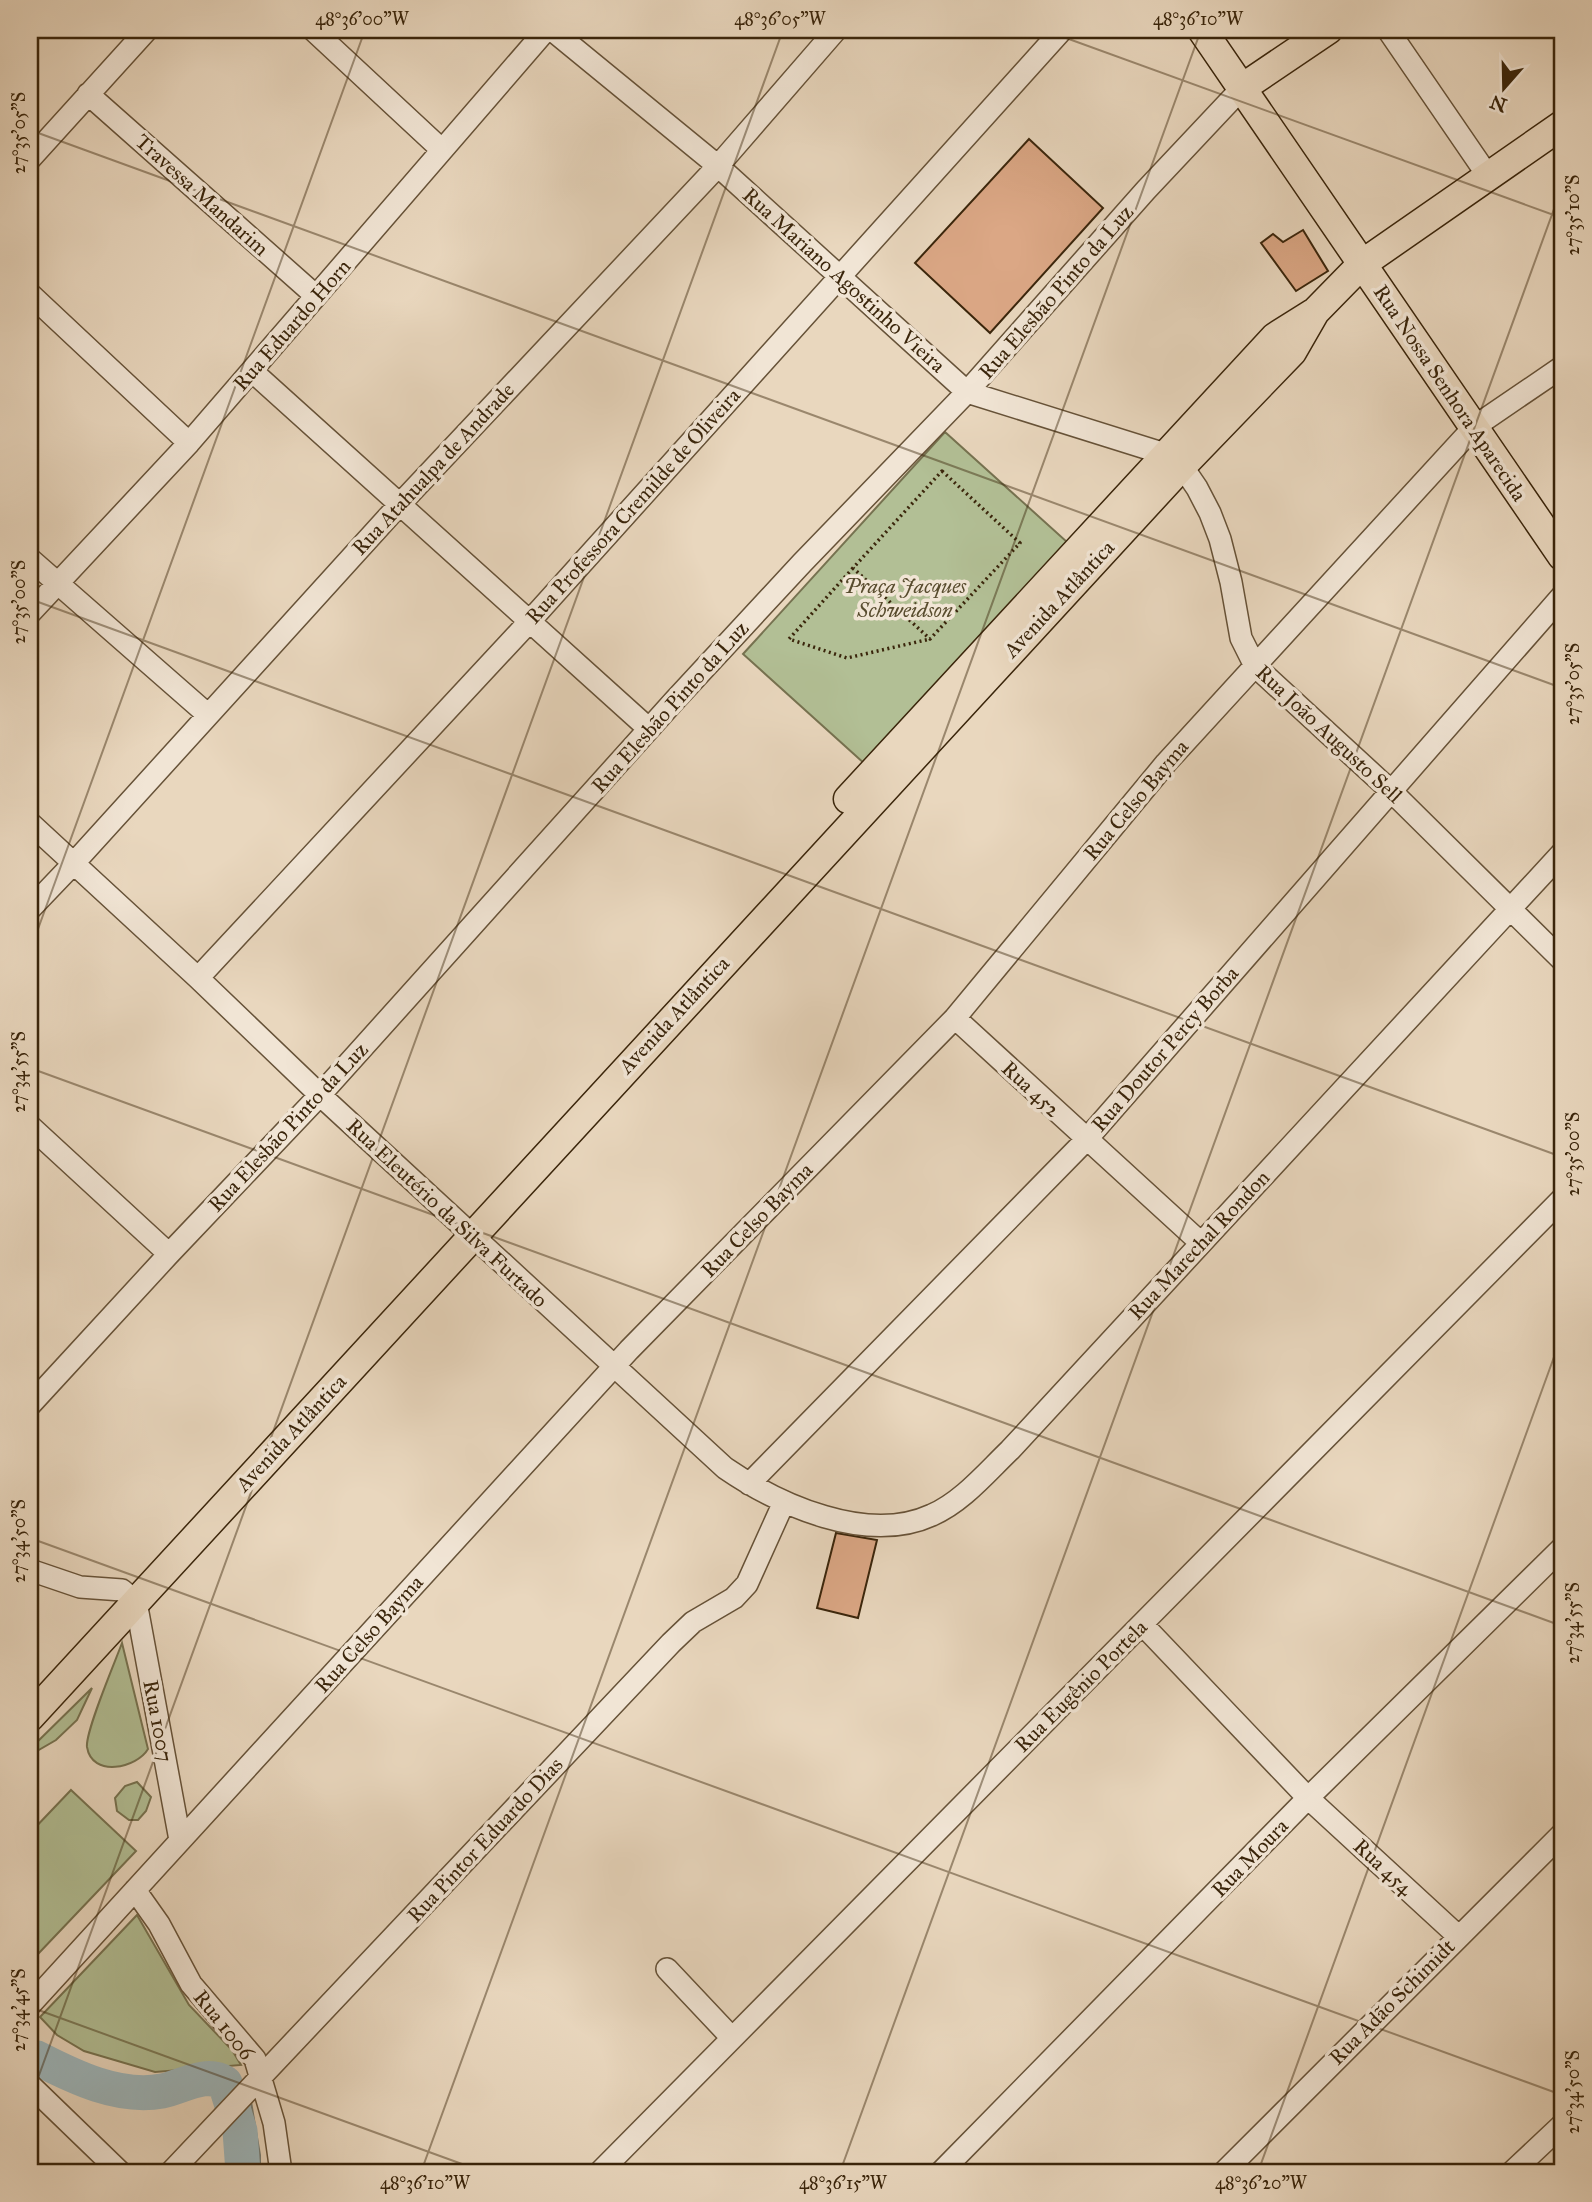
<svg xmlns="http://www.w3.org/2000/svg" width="1592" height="2202" font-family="'IM FELL Great Primer',serif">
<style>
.green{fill:#b2bf95;stroke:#767250;stroke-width:2}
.water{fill:#9db7bd;stroke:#757d76;stroke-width:2}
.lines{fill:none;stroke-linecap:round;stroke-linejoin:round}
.river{stroke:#9db7bd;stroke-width:35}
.building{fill:#dba785;stroke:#3a250b;stroke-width:2}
.minor-casing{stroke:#665238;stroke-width:24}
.major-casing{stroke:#3a250b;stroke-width:31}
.path{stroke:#3a250b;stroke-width:3.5;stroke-dasharray:2 3.5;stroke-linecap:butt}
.minor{stroke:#f1e5d5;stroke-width:21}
.major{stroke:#e9d7be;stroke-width:28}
.ticks{fill:none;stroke:#3a250b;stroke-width:2;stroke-opacity:0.45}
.labels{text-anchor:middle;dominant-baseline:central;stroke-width:7;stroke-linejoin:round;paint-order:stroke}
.street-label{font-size:21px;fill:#3a250b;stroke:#f1e5d5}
.park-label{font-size:21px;font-style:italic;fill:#584c2e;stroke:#f1e5d5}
.neatline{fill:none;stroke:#3a250b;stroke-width:2.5}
.ticks-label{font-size:18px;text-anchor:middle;fill:#3a250b}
</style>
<rect width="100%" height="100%" fill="#e9d7be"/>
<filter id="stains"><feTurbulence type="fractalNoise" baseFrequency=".00286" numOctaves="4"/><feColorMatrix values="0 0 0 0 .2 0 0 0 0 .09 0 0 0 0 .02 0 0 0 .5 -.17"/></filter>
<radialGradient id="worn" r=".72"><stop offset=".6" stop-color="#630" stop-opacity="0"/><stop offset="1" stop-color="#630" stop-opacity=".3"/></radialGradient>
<path class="green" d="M945,432L1067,542L866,765L743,654Z
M122,1643L148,1749C137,1768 92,1778 87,1747C85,1732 115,1662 122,1643Z
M92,1688L77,1720L56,1740L30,1755V1749Z
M137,1782L151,1797L146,1811L138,1820H129L117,1811L115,1798L125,1786Z
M71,1790L136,1851L38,1954L30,1946V1833Z
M137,1915L189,2005L232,2050L241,2065L155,2072L84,2051L57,2035L40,2017Z"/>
<path class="water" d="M237,2079L245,2081L249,2090L260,2155V2172H236L223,2093L225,2083Z"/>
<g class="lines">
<path class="river" d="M37,2058C74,2077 119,2099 162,2091C182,2087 206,2071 225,2083L240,2131L243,2172"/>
</g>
<path class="building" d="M1029,139L1103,208L990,333L915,263Z
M1303,230L1328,271L1296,291L1261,243L1273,234L1283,242Z
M836,1533L877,1540L858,1618L817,1608Z"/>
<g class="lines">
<defs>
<path id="minor" d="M313,30L442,150
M552,30L718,166L967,392L1165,454L1182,466L1197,488L1210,513L1220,539L1231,582L1241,638L1255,666L1392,792L1562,960
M1388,30L1488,176
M88,94L316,296
M30,159L147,30
M30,294L189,443
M253,372L649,729
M30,559L207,714
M30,613L189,443L546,30
M30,823L198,978L320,1095L725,1468C779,1505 867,1545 932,1515C962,1502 986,1473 1010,1450L1562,853
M30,909L74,863L400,504L718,166L836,30
M198,978L529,622L1062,30
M955,1018L1201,1243
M30,1126L169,1254
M30,1405L169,1254L320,1095L675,700L802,563L967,392L1146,190L1242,88
M749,1484L1086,1140L1562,596
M30,1570L80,1587L122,1590L136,1602L180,1840
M1142,1624L1308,1798L1458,1936
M135,1890L159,1924L191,1984L255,2059L274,2123L281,2172
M667,1969L732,2038
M30,2005L629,1350L955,1018L1166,763L1474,427L1562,367
M30,2085L120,2172
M171,2172L671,1643L693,1622L734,1598L747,1584L784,1502
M600,2172L1562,1199
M941,2172L1308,1798L1562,1548
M1224,2172L1562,1834
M1512,2172L1562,2125"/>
<path id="major" d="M1202,30L1562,556
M1242,88L1328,30
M848,799L1275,337L1313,313
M30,1717L1182,466L1292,352L1315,312L1362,264L1562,125"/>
</defs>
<use href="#minor" class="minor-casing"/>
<use href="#major" class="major-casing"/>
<path class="path" d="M942,471L1020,543L930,639L853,568Z
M853,568L789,639L847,658L930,639"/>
<use href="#minor" class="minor"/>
<use href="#major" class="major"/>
</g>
<path class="ticks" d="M1044,30L1562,218M30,130L1562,688M30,599L1562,1157M30,951L365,30M30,1068L1562,1626M30,1538L1562,2095M30,2007L484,2172M30,2100L783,30M421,2172L1201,30M840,2172L1562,187M1258,2172L1562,1335"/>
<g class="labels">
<g class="street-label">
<text transform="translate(202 195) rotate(42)">Travessa Mandarim</text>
<text transform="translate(844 280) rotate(42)">Rua Mariano Agostinho Vieira</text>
<text transform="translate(1056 292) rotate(-49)">Rua Elesbão Pinto da Luz</text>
<text transform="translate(292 325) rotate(-49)">Rua Eduardo Horn</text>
<text transform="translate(1450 393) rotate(56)">Rua Nossa Senhora Aparecida</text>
<text transform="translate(433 469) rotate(-47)">Rua Atahualpa de Andrade</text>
<text transform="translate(633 506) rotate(-48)">Rua Professora Cremilde de Oliveira</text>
<text transform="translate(1059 599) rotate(-47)">Avenida Atlântica</text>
<text transform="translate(670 707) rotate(-48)">Rua Elesbão Pinto da Luz</text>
<text transform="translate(1329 734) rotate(43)">Rua João Augusto Sell</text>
<text transform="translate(1136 800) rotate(-50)">Rua Celso Bayma</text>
<text transform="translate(674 1015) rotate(-47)">Avenida Atlântica</text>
<text transform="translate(1165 1049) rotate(-49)">Rua Doutor Percy Borba</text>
<text transform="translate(1031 1089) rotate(43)">Rua 452</text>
<text transform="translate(288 1127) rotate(-47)">Rua Elesbão Pinto da Luz</text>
<text transform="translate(447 1213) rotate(43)">Rua Eleutério da Silva Furtado</text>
<text transform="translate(757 1220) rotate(-46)">Rua Celso Bayma</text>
<text transform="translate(1199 1245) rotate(-47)">Rua Marechal Rondon</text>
<text transform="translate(291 1433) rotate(-47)">Avenida Atlântica</text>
<text transform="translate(369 1634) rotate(-48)">Rua Celso Bayma</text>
<text transform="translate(1081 1686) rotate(-45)">Rua Eugênio Portela</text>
<text transform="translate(158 1721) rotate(79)">Rua 1007</text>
<text transform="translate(485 1840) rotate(-47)">Rua Pintor Eduardo Dias</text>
<text transform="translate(1250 1858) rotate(-46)">Rua Moura</text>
<text transform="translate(1383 1867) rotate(43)">Rua 454</text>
<text transform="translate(1392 2002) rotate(-45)">Rua Adão Schimidt</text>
<text transform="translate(224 2025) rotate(51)">Rua 1006</text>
</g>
<g class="park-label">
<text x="905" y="586">Praça Jacques<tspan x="905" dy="24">Schweidson</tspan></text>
</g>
</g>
<rect width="1592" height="2202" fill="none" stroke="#e9d7be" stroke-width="77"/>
<g transform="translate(1504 88) rotate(200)" stroke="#f1e5d5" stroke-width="5" paint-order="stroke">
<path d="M0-5L12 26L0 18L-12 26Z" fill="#3a250b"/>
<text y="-10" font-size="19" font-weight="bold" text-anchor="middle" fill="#3a250b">N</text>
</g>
<rect x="38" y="38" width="1516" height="2126" class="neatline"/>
<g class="ticks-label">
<text x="362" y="25">48°36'00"W</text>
<text x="780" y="25">48°36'05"W</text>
<text x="1198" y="25">48°36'10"W</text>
<text transform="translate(19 133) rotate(-90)" y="6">27°35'05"S</text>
<text transform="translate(1573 215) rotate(-90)" y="6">27°35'10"S</text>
<text transform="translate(19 602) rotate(-90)" y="6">27°35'00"S</text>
<text transform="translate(1573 684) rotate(-90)" y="6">27°35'05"S</text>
<text transform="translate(19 1072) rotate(-90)" y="6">27°34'55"S</text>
<text transform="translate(1573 1154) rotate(-90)" y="6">27°35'00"S</text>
<text transform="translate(19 1541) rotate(-90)" y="6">27°34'50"S</text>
<text transform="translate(1573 1623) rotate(-90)" y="6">27°34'55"S</text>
<text transform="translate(19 2010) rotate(-90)" y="6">27°34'45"S</text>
<text transform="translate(1573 2092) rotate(-90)" y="6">27°34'50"S</text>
<text x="425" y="2189">48°36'10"W</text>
<text x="843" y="2189">48°36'15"W</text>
<text x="1261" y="2189">48°36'20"W</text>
</g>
<rect width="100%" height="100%" filter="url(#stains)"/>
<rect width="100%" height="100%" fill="url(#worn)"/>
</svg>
